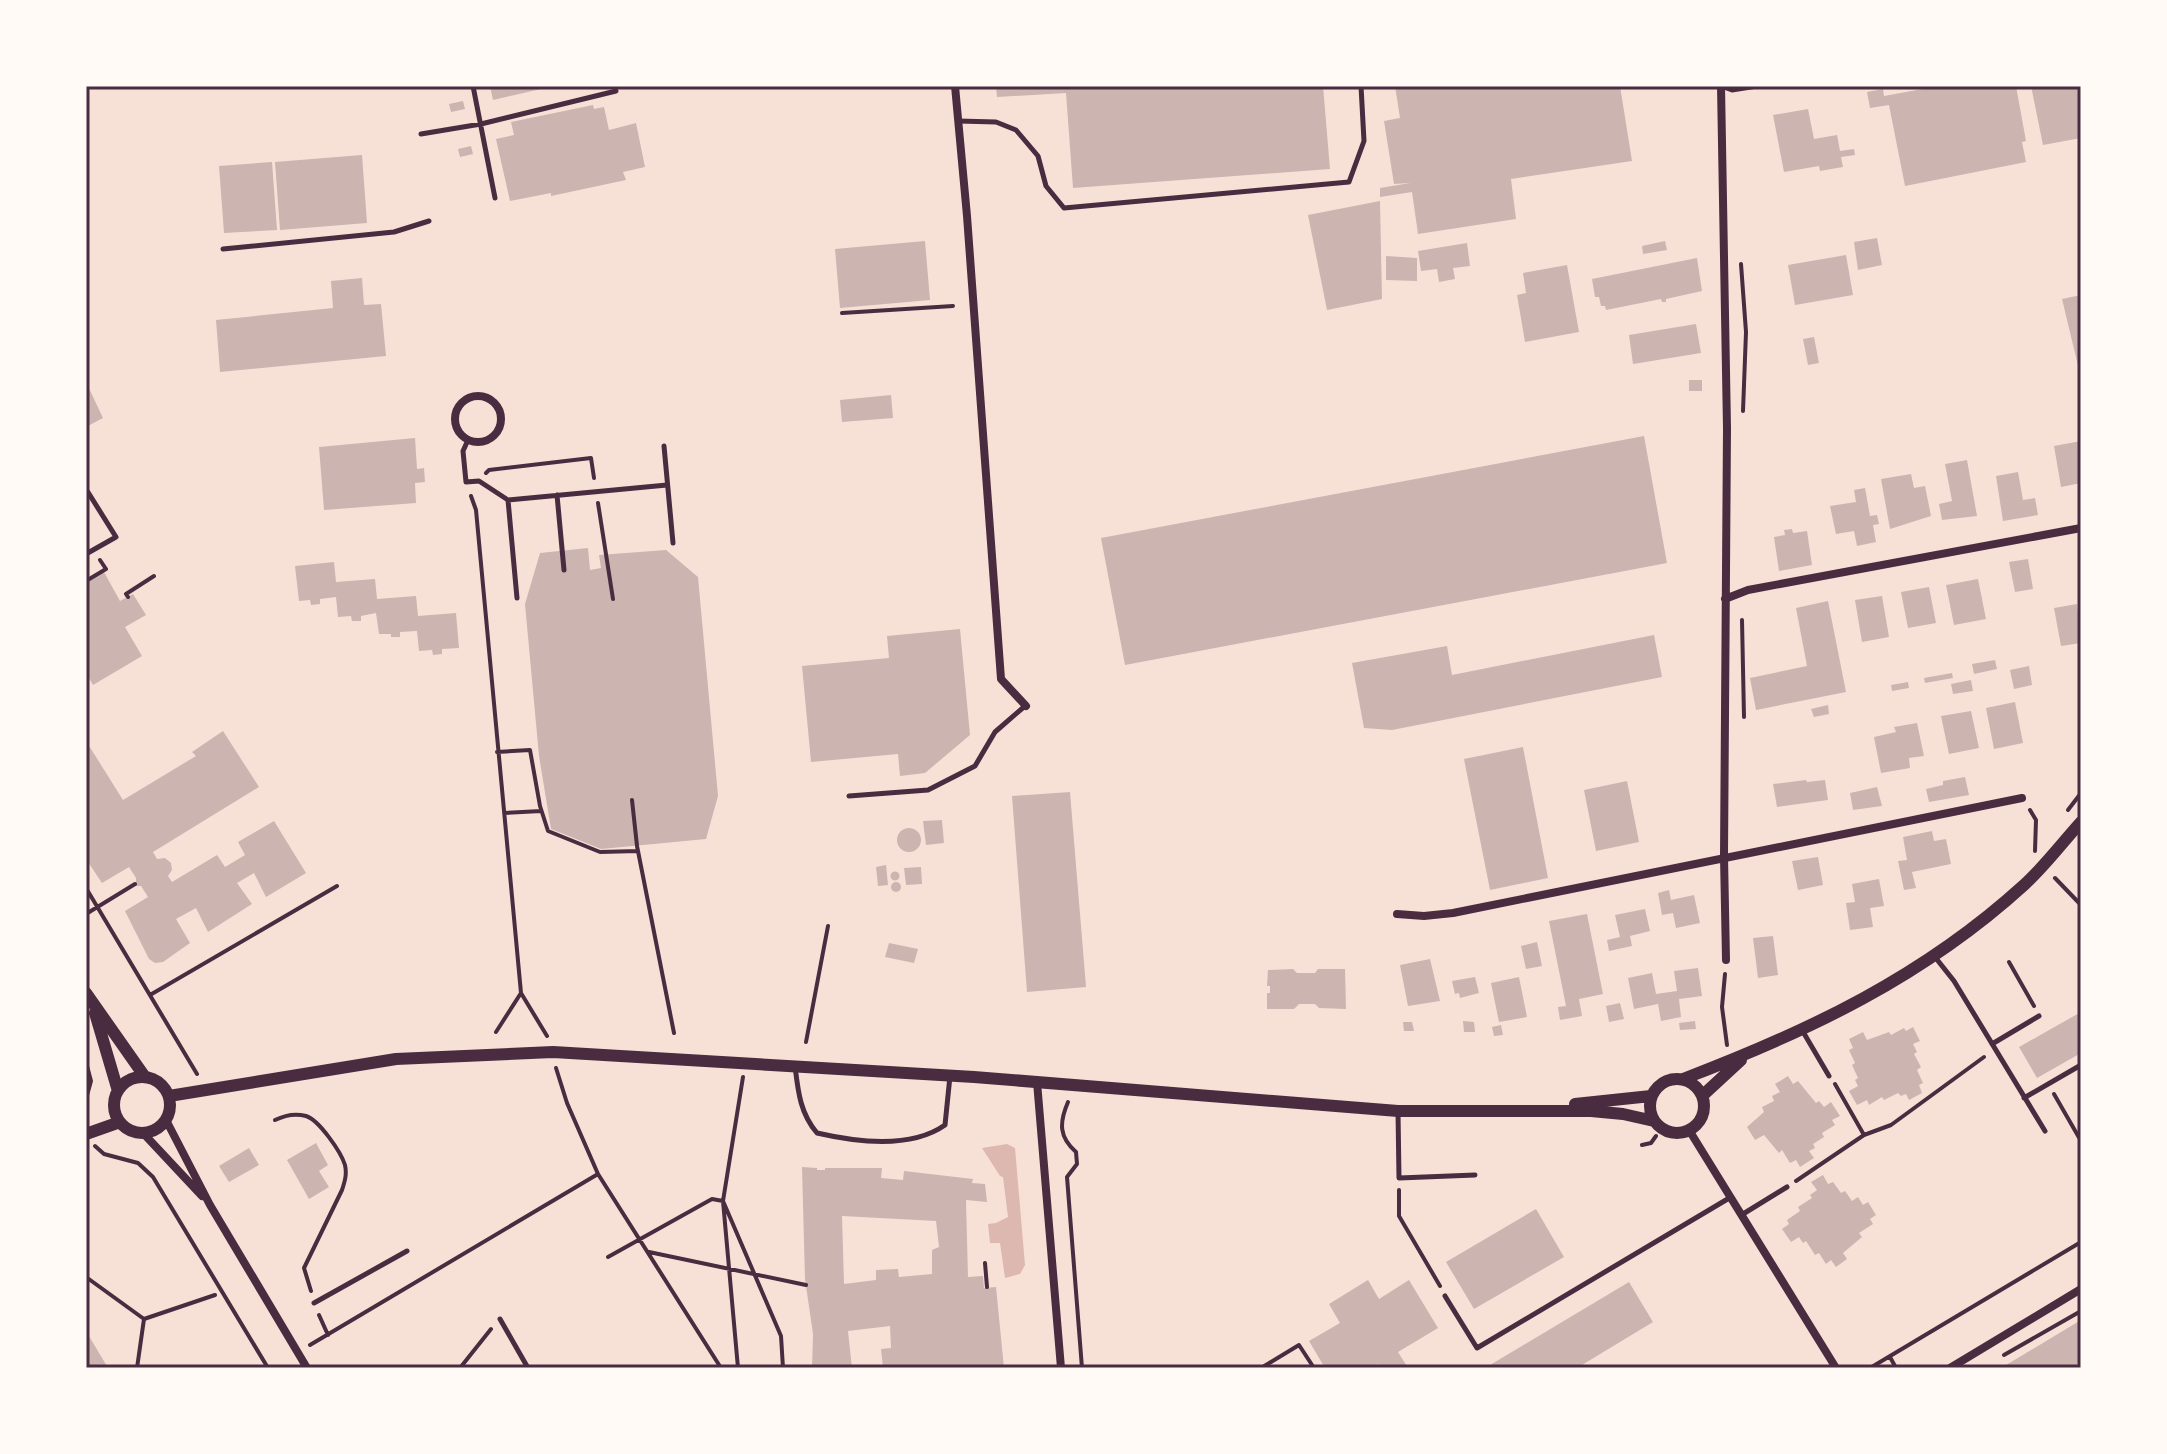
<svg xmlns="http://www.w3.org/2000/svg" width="2167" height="1454" font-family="'Playfair Display',serif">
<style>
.water{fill:#dcb8b0}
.building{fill:#ccb4b1;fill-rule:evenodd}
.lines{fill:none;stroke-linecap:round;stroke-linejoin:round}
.path{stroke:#4a2c40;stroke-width:4}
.service{stroke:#4a2c40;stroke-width:5}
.minor{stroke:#4a2c40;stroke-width:8}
.tertiary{stroke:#4a2c40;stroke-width:12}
.neatline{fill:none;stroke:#4a2c40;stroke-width:3}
</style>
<rect width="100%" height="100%" fill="#f7e1d7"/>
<path class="water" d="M1007,1144L1015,1148L1025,1265L1020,1274L1005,1278L1000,1243H990L988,1224L996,1223L1008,1217L1003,1177L1000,1176L982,1148Z"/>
<path class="building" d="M490,86H550V87L493,100Z
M996,86H1323L1330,169L1073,188L1066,93L997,97Z
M1395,86H1620L1632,161L1511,179L1516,219L1418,234L1412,192L1380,197V188L1410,183L1394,184L1384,121L1400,118Z
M1939,86H2016L2026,141L2022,142L2026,162L1905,186L1889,105L1870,108L1867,92L1883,89L1884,96Z
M2031,86H2081V138L2043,145Z
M463,101L465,109L451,112L449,104Z
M593,105L594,109L604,107L609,130L636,123L645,167L623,172L626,180L551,196V193L510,201L496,139L514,135L511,122Z
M1808,109L1814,139L1837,135L1840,151L1854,149L1855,155L1841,157L1843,167L1820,171L1819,166L1784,172L1773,115Z
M471,146L473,154L460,157L458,149Z
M362,155L367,223L280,230L275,162Z
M272,162L277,230L224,233L219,166Z
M1380,201L1382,299L1327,310L1308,215Z
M1877,238L1882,265L1858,270L1854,242Z
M925,241L930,300L840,308L835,249Z
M1665,241L1667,250L1643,254L1642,246Z
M1467,243L1470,266L1453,268L1455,279L1439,282L1437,269L1421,271L1418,251Z
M1846,255L1853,295L1795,305L1788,265Z
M1386,256L1417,258V281L1386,280Z
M1697,258L1702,291L1666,299V302H1662L1661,299L1606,310L1605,306H1601L1599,297H1595L1592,279Z
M1567,265L1579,332L1525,342L1517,295L1526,293L1523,273Z
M362,278L364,305L381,304L386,356L220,372L216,320L333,308L331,281Z
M2081,295V374H2080L2062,299Z
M1696,324L1701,353L1633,364L1629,335Z
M1814,337L1819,363L1808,365L1803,339Z
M1689,380H1702V391H1689Z
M86,382L103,418L86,427Z
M891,395L893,418L842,422L840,400Z
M1644,436L1667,563L1125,665L1101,538Z
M415,438L417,469L424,468L425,482L415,483L416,503L324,510L319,447Z
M2081,441V483L2061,487L2054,446Z
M1967,460L1977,516L1942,520L1939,504L1952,501L1945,464Z
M2018,472L2023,500L2035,498L2038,515L2003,521L1996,476Z
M1911,474L1914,488L1925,486L1931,516L1890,529L1881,479Z
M1865,488L1870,516L1877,515L1879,524L1873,525L1876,542L1857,546L1854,531L1836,534L1830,506L1856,502L1854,490Z
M1792,529L1793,533L1807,531L1812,565L1779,571L1774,537L1785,535L1784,530Z
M588,548L590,570L601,568L599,555L666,550L698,577L718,796L706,839L601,849L551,829L539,756L525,604L540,553Z
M2028,559L2033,589L2015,592L2009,562Z
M334,562L336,582L375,579L377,599L416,596L418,616L456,613L459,648L442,649V654L433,655L432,650L419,651L417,631L400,632V637H391V634H379L376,613L361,616V621H352L351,616L338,617L336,597L320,599V604L311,605L310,600L299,601L295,566Z
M104,572L120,601L133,594L146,615L125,627L142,656L93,685L86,673V583Z
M1978,579L1986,619L1954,625L1946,585Z
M1929,587L1936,623L1908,628L1901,592Z
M1882,596L1889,637L1862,642L1855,600Z
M1828,601L1846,692L1756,710L1750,678L1807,666L1796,608Z
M2077,604L2081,643L2061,646L2054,608Z
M960,629L970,735L925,773L900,776L898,754L811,762L802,666L889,658L887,636Z
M1654,635L1662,677L1392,730L1364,728L1352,663L1447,646L1452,675Z
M1995,660L1997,669L1974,674L1972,664Z
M2029,666L2032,685L2014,689L2010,670Z
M1952,673L1953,678L1925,683L1924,678Z
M1971,680L1973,691L1953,694L1951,684Z
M1908,682L1909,688L1892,691L1891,685Z
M2015,702L2023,743L1994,749L1986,708Z
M1828,705L1829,714L1814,717L1811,709Z
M1971,711L1979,748L1949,754L1941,716Z
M1917,723L1924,756L1909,758L1910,768L1881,773L1874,737L1896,732L1894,727Z
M223,731L259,787L153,852L157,859L165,858L171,863L172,870L168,876L172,882L217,855L225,867L245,855L238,842L274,821L306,873L266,897L254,873L237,883L252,904L208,932L196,908L176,919L190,943L163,962L155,963L149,959L125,911L148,897L141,886H136V878L129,867L102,883L86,859V741L123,800L196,756L192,752Z
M1523,747L1548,878L1490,890L1464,759Z
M1965,777L1969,795L1929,802L1926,789L1943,785V781Z
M1806,780L1807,782L1825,780L1828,800L1777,807L1773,784Z
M1627,781L1639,842L1596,851L1584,790Z
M1877,787L1882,806L1853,810L1850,793Z
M1070,792L1086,987L1027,992L1012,796Z
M942,820L944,843L926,845L923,821Z
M897 840a12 12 0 1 1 24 0a12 12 0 1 1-24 0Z
M1932,831L1934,841L1946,839L1951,864L1912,872L1916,888L1904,890L1898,861L1907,860L1903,837Z
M1818,857L1823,885L1798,890L1792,861Z
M886,865L888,885L878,886L876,867Z
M921,867L922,884L906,885L904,868Z
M890.5 876a4.5 4.5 0 1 1 9 0a4.5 4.5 0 1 1-9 0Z
M1879,879L1884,906L1870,908L1873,927L1850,930L1846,903L1855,902L1852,884Z
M891 887a5 5 0 1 1 10 0a5 5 0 1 1-10 0Z
M1669,890L1671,900L1694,895L1700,923L1676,928L1673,913L1662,915L1658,893Z
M1645,909L1650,931L1630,936L1632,946L1609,951L1607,940L1620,937L1615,915Z
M1587,914L1603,994L1579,999L1582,1016L1560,1020L1558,1007L1566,1006L1549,921Z
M1773,936L1778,975L1758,978L1753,938Z
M1537,942L1542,966L1526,969L1521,946Z
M889,943L918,949L914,963L885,957Z
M1430,959L1440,1001L1408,1006L1400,965Z
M1698,968L1702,996L1679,999L1681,1017L1661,1021L1658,1004L1634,1009L1628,978L1652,973L1656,994L1677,991L1674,971Z
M1293,969L1297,973H1315L1318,969H1345L1346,1009L1319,1008L1315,1004H1299L1294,1009H1267V993H1270V986H1267L1268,970Z
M1475,977L1479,993L1460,998L1459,993L1455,994L1452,981Z
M1519,977L1527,1017L1499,1022L1491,983Z
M1620,1003L1624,1019L1609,1022L1606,1006Z
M2081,1012V1053L2037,1078L2019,1047Z
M1463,1021L1474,1022L1475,1032H1464Z
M1695,1021L1696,1029L1680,1030L1679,1023Z
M1403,1022H1412L1414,1031H1404Z
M1501,1025L1503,1035L1494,1036L1492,1027Z
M1913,1027L1920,1041L1913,1044L1917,1052L1914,1054L1921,1067L1917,1070L1923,1083L1919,1085L1922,1093L1909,1100L1906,1094L1901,1096L1898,1093L1884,1100L1882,1097L1869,1105L1867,1100L1857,1105L1849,1091L1858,1086L1855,1080L1858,1078L1852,1065L1855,1063L1849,1050L1853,1048L1849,1039L1863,1032L1867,1040L1889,1032L1891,1035L1904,1028L1906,1031Z
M1788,1076L1793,1084L1798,1081L1816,1103L1819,1101L1824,1107L1831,1102L1840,1116L1832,1120L1835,1125L1822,1133L1824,1137L1813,1144L1815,1148L1809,1151L1814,1158L1800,1167L1796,1160L1790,1163L1782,1150L1779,1153L1764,1135L1755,1140L1747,1127L1764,1112L1762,1107L1774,1101L1772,1096L1780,1092L1775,1084Z
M316,1143L328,1165L319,1171L329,1187L309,1199L287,1160Z
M249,1148L259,1165L229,1182L219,1166Z
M802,1167L817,1168V1170H825V1168H882L881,1178L903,1180L904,1171L973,1179L972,1183L985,1184L987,1202L966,1200L968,1277L983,1276L984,1288L996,1287L1004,1368H883L881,1349L891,1348L890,1326L848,1331L852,1368H812L813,1334L805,1279ZM842,1216L936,1221L939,1247L932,1250V1274L899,1277L898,1269L876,1270V1280L844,1284Z
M1823,1175L1828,1184L1833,1182L1841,1193L1845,1191L1852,1201L1858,1197L1863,1205L1868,1202L1876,1215L1870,1219L1873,1224L1859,1233L1862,1237L1843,1253L1847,1259L1836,1267L1831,1260L1826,1264L1819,1253L1815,1255L1806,1241L1803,1243L1799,1237L1791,1242L1782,1229L1789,1224L1787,1220L1800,1211L1798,1207L1812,1198L1810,1195L1817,1190L1811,1182Z
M1536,1209L1564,1257L1474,1309L1446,1262Z
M1368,1280L1379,1299L1409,1280L1438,1328L1398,1352L1408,1368H1380L1378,1364L1371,1368H1325L1309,1341L1340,1323L1329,1304Z
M1629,1282L1653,1322L1577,1368H1485Z
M2081,1320V1362L2071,1368H2001Z
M86,1331L108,1368H86Z"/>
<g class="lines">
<path class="path" d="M1741,264L1746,332L1743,411
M842,313L953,306
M486,473L489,470L591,458L594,478
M471,496L476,510L521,993L547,1036
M598,503L613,599
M86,581L106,569L100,560
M128,597L126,594L154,576
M1742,620L1744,717
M497,752L530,750L540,806L548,831L600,852L638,851
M632,800L637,846L674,1033
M2030,810L2036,820L2035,851
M2068,810L2081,793
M504,813L541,811
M2055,878L2081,905
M86,888L197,1074
M86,914L135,884
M2009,962L2034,1006
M1725,974L1722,1007L1727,1045
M150,995L337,886
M496,1032L521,993
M806,1042L828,926
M86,1062L91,1081L86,1099
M556,1068L567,1103L598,1174L721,1368
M1835,1084L1864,1135
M2054,1094L2081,1141
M1068,1102C1059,1123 1059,1137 1076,1152L1077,1164L1067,1177L1082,1368
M275,1120C285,1115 295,1113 306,1116C319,1120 341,1152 345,1165C347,1174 345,1181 342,1190L304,1268L311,1291
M1642,1145L1651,1143L1656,1136
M95,1146L104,1154L138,1163L153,1177L268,1368
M1796,1181L1864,1135L1891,1125L1984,1057
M1399,1190V1216L1440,1286
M649,1252L806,1285
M608,1257L712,1199L723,1201L781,1336L783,1368
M985,1263L987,1287
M86,1277L144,1319
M319,1315L328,1335
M310,1345L598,1174
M2004,1355L2081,1311
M1890,1357L1896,1368
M137,1368L144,1319L215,1295
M460,1368L491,1329
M738,1368L723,1201L743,1077
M1261,1368L1299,1345L1314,1368
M1377,1368L1378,1367
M1870,1368L2081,1242"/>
<path class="service" d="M473,86L495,198
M1721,86L1732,90L1757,86
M958,121L996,122L1016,130L1038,156L1046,186L1064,208L1349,182L1364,141L1361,86
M421,134L481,124L616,91
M223,249L394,232L429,221
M468,440L463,451L466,482L479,481L508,500L667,485
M664,446L673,543
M86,489L116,537L86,554
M557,495L564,570
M508,500L517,598
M849,796L928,790L975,766L995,732L1025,706
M1935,957L1954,981L2045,1131
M1802,1030L1829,1076
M1992,1044L2039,1016
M795,1066C798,1091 800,1113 817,1133C856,1142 911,1149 945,1125L950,1076
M2024,1098L2081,1065
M1398,1112L1399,1178L1475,1175
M1743,1214L1787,1187
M1445,1296L1477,1348L1731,1197
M314,1303L407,1251
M500,1319L528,1368"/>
<path class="minor" d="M955,86L967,216L1001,679L1026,706
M1721,86L1727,428L1724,856L1726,960
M455 419a23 23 0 1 1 46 0a23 23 0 1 1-46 0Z
M1725,599L1748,590L2081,528
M1397,914L1424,916L1453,913L2022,798
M1037,1082L1061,1368
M166,1120L210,1205L307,1368
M1689,1130L1836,1368
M143,1133L202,1196
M1950,1368L2081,1289"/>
<path class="tertiary" d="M86,993L145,1077
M95,1013L118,1091
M114 1105a28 28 0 1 1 56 0a28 28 0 1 1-56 0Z
M1650 1106a27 27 0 1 1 54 0a27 27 0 1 1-54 0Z
M1683,1079C1809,1031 1923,977 2024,885C2044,867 2062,843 2081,822
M169,1096L396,1059L553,1052L974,1077L1398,1111H1591L1623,1114L1654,1121
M1702,1096L1741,1060
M1575,1104L1651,1096
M86,1134L120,1122"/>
</g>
<rect width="2167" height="1454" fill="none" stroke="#fffaf5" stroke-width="176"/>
<rect x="88" y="88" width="1991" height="1278" class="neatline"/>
</svg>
